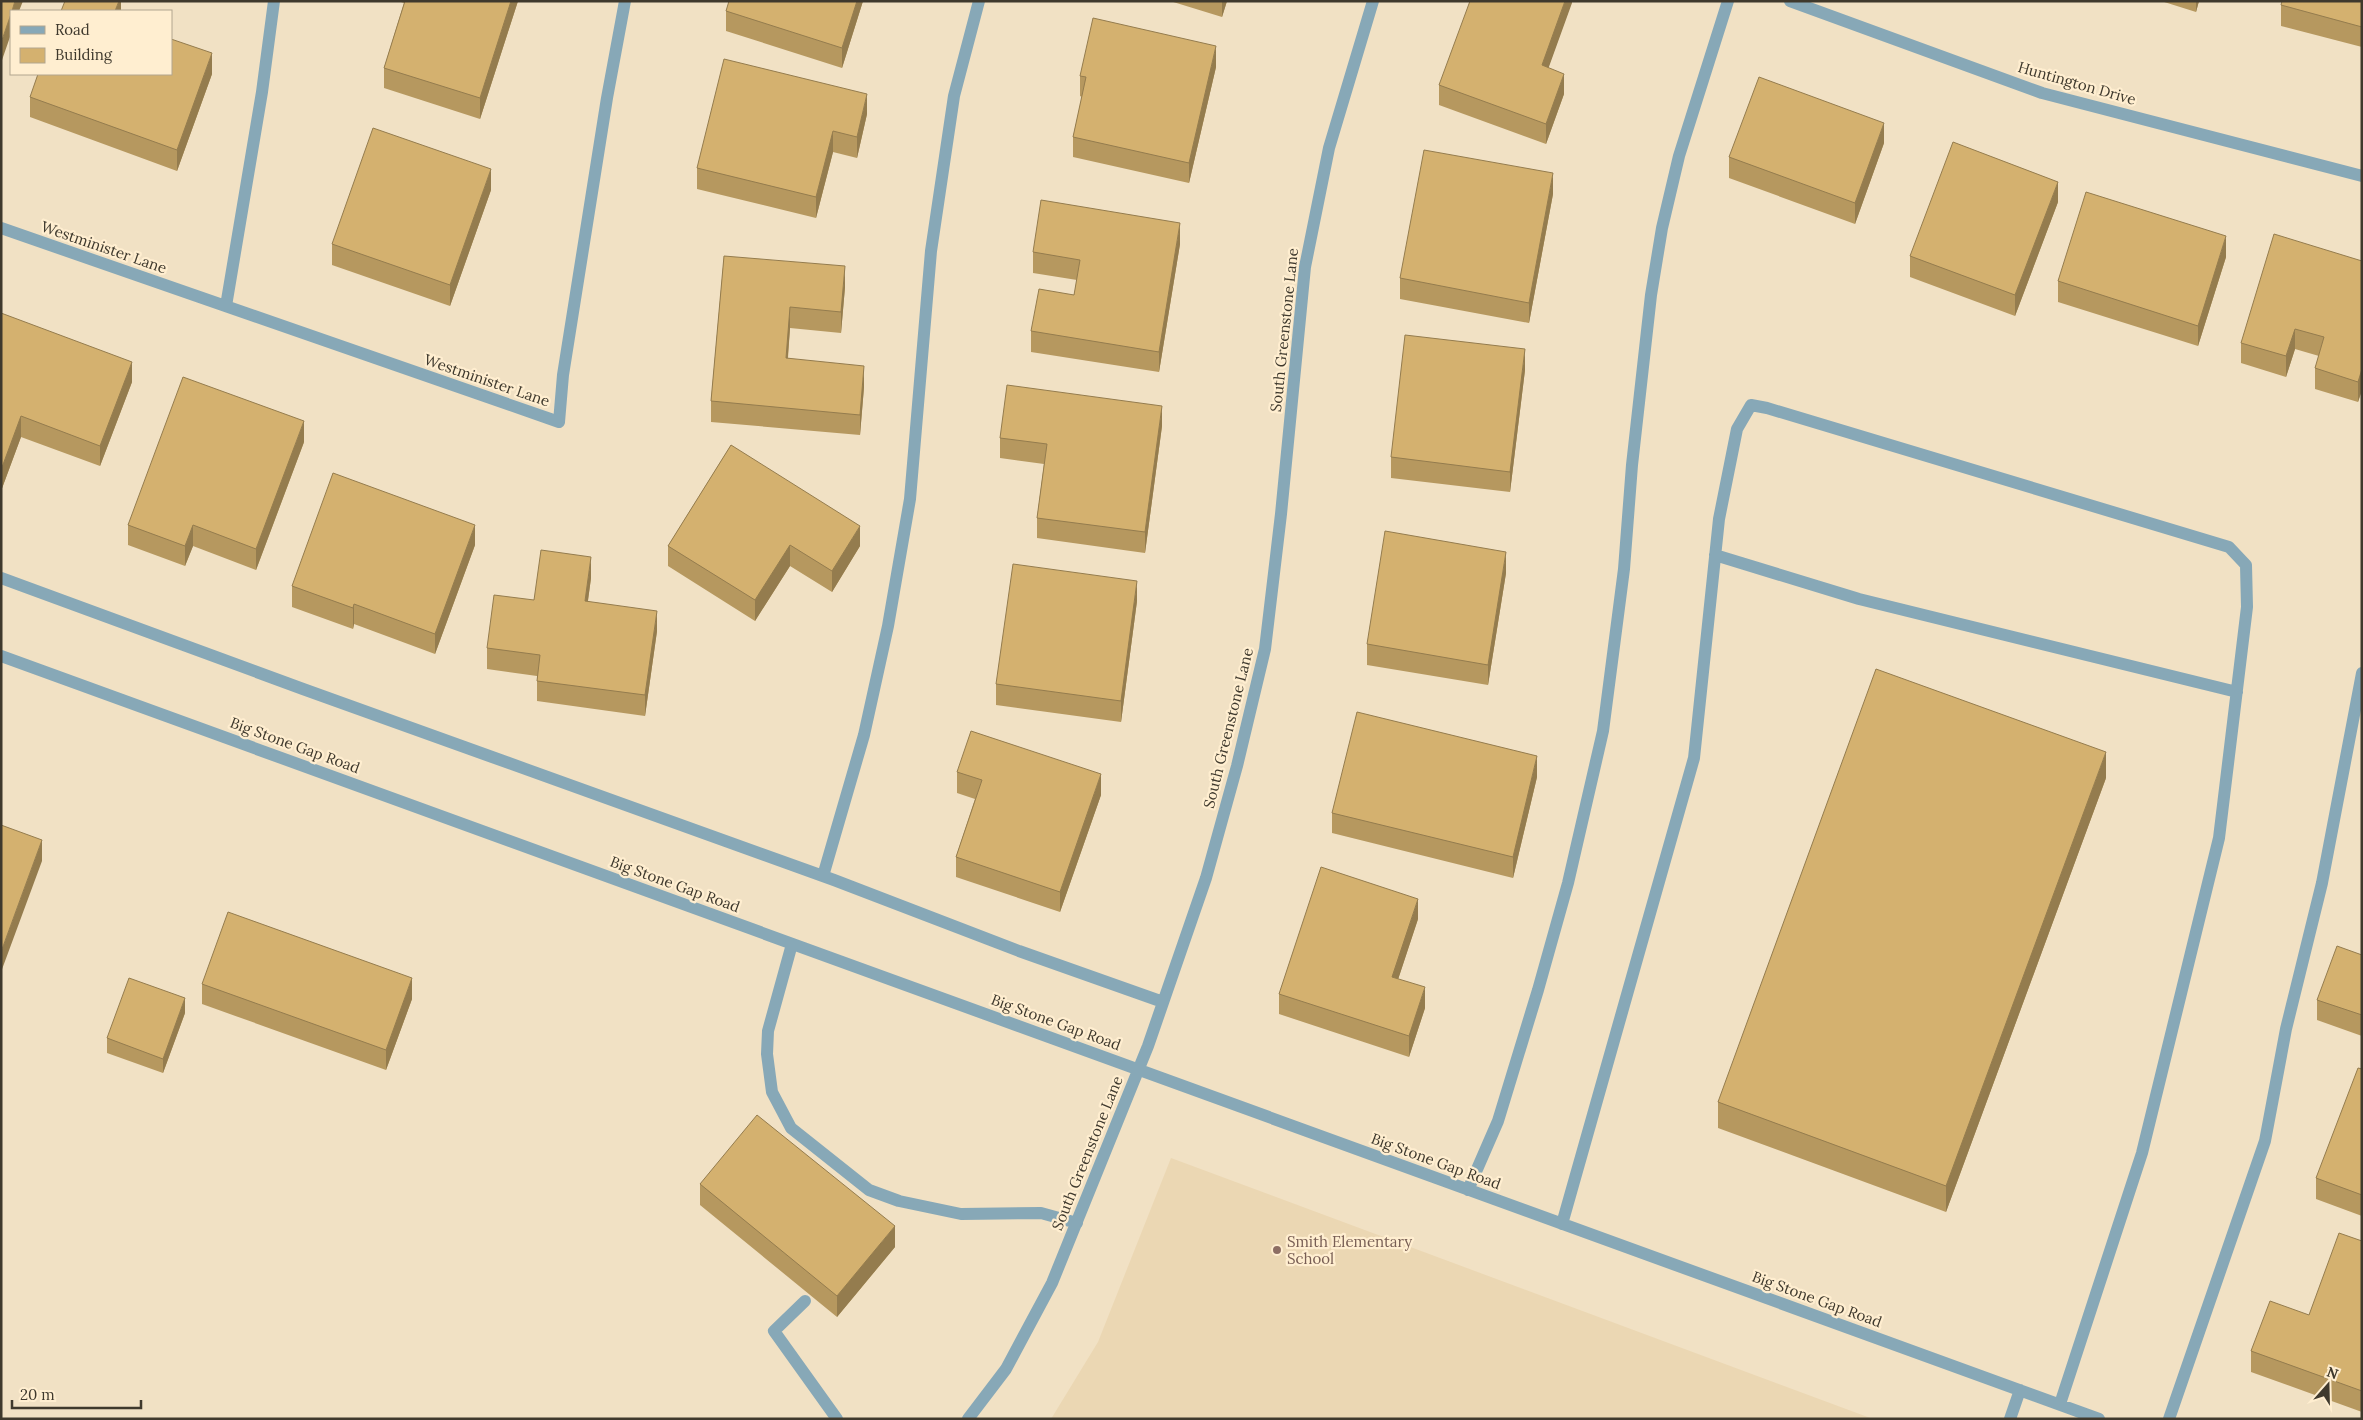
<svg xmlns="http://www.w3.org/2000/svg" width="2363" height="1420" font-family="Lora,serif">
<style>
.built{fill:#ebd7b3}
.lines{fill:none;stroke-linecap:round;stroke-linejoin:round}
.minor{stroke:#87a8b7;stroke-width:12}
.wall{fill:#b6985f}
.shaded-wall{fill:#947c4e}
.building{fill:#d4b16f;stroke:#947c4e}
.education-dot{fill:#8d6e63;stroke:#ffeed0;stroke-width:2}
.labels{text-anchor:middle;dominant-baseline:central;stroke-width:4.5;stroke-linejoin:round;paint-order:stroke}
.street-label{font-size:15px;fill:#3f392d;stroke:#ffeed0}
.education-label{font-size:15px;fill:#785e54;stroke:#ffeed0;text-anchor:start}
</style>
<rect width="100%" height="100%" fill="#f1e1c4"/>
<path class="built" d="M1171,1158L1873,1419H1051L1098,1342Z"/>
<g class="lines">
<path class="minor" d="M1790,1L2042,93L2362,176
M1,228L559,422L563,375L607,98L625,1
M226,306L262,92L274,1
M1715,555L1859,599L2237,692
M1,578L303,689L834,880L1019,951L1163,1002
M1,656L2099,1419
M823,876L864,735L888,626L910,499L931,251L954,96L979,1
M792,944L768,1031L767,1054L772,1092L791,1128L869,1190L899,1201L961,1214L1041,1213L1077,1223
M1468,1190L1498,1121L1538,990L1568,883L1603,731L1624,569L1632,465L1651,295L1662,228L1679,156L1728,1
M1562,1224L1694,758L1719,519L1737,429L1751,405L1767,408L2229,547L2246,565L2247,607L2219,838L2142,1153L2060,1404
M805,1301L774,1331L837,1419
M968,1419L1006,1369L1052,1283L1148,1046L1206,878L1237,766L1265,649L1281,514L1305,267L1329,148L1373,1
M2010,1419L2020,1390
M2169,1419L2265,1141L2286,1029L2322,883L2362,673"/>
</g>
<path class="wall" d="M398,1H518L480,119L384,88V68L404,3Z
M863,1L842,68L726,31V11Z
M1170,1H1227L1222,17Z
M1572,1L1548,68L1564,94L1546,144L1439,105V85Z
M2161,1H2199L2196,12Z
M2362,1V47L2281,26V5Z
M1216,67L1189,183L1073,157V137L1082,97L1080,96V76Z
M212,74L177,171L30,117V97Z
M867,114L857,158L833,152L816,218L697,189V168Z
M1884,143L1855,224L1729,178V157Z
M491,190L450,306L332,265V244Z
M1553,194L1529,323L1400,299V278Z
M2058,202L2015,316L1910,277V256Z
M1180,244L1159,372L1031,352V331L1074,295L1077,280L1033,273V252Z
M724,256L845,287L841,333L790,328L788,358L864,387L860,435L711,422V401Z
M2226,257L2198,346L2058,302V281Z
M2362,261V390L2358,402L2315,389V368L2319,356L2295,349L2286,377L2241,363V343Z
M1,313L132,382L100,466L21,437L1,491Z
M1525,370L1510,492L1391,478V457Z
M1162,426L1145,553L1037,538V518L1044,464L1000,458V438Z
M304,442L256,570L193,546L185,566L128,545V525Z
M731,445L860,546L832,592L790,566L755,621L668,566V546Z
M475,545L435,654L354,624L353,629L292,607V586Z
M1506,573L1488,685L1367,665V644Z
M591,578L588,601L657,631L645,716L537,701V676L487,669V648L534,600Z
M1137,601L1121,722L996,705V684Z
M957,772L1101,795L1060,912L956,877V857L975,799L957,793Z
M1537,777L1513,878L1332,833V813Z
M2106,778L1946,1212L1718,1128V1102Z
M1418,919L1398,979L1425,1008L1409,1057L1279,1014V994Z
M2362,955V1036L2317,1020V1000Z
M202,984L412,999L386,1070L202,1004Z
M185,1013L163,1073L107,1053V1038Z
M2362,1069V1216L2316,1199V1178Z
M700,1184L895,1247L837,1317L700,1205Z
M2362,1241V1412L2251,1372V1351L2309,1315Z"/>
<path class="shaded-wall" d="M15,1H23L19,11H12Z
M119,1H121V11H115Z
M511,1H518L480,119V98Z
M857,1H863L842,68V48Z
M1222,1H1227L1222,17Z
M1565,1H1572V3L1542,86V65Z
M2196,1H2199L2196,12Z
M11,14V34L1,63V43Z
M1216,46V67L1189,183V163Z
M212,53V74L177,171V150Z
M1564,74V94L1546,144V124Z
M867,94V114L857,158V137Z
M1884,123V143L1855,224V203Z
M833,131V152L816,218V197Z
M491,169V190L450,306V285Z
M1553,173V194L1529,323V303Z
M2058,182V202L2015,316V295Z
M1180,223V244L1159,372V352Z
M2226,236V257L2198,346V326Z
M845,266V287L841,333V312Z
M790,307V328L786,379V358Z
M2295,329V349L2286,377V356Z
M1525,349V370L1510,492V472Z
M132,362V382L100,466V446Z
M864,366V387L860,435V415Z
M2362,369V390L2358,402V382Z
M1162,406V426L1145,553V532Z
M21,416V437L1,491V470Z
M304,421V442L256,570V549Z
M193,525V546L185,566V546Z
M475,525V545L435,654V634Z
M860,526V546L832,592V571Z
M790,545V566L755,621V600Z
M1506,552V573L1488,685V665Z
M591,557V578L585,621V601Z
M1137,581V601L1121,722V701Z
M354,604V624L353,629V608Z
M657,611V631L645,716V695Z
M2106,752V778L1946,1212V1186Z
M1537,756V777L1513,878V857Z
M1101,774V795L1060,912V892Z
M42,840V861L1,972V952Z
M1418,899V919L1392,998V977Z
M412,978V999L386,1070V1050Z
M1425,987V1008L1409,1057V1036Z
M185,998V1013L163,1073V1059Z
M895,1226V1247L837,1317V1296Z"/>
<path class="building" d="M1,1H15L12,11H11V14L1,43Z
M65,1H119L115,11H61Z
M405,1H511L480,98L384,68Z
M729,1H857L842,48L726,11Z
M1470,1H1565L1542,65L1564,74L1546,124L1439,85Z
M2282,1H2362V27L2281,5Z
M1093,18L1216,46L1189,163L1073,137L1086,77L1080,76Z
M171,39L212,53L177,150L30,97L38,74H171Z
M724,59L867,94L857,137L833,131L816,197L697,168Z
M1759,77L1884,123L1855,203L1729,157Z
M373,128L491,169L450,285L332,244Z
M1953,142L2058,182L2015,295L1910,256Z
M1424,150L1553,173L1529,303L1400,278Z
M2086,192L2226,236L2198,326L2058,281Z
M1041,200L1180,223L1159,352L1031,331L1039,289L1074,295L1080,260L1033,252Z
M2274,234L2362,261V369L2358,382L2315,368L2324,337L2295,329L2286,356L2241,343Z
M724,256L845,266L841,312L790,307L786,358L864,366L860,415L711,401Z
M1,313L132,362L100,446L21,416L1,470Z
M1405,335L1525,349L1510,472L1391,457Z
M183,377L304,421L256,549L193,525L185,546L128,525Z
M1007,385L1162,406L1145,532L1037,518L1047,444L1000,438Z
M731,445L860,526L832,571L790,545L755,600L668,546Z
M333,473L475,525L435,634L354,604L353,608L292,586Z
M1385,531L1506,552L1488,665L1367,644Z
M541,550L591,557L585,601L657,611L645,695L537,681L540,655L487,648L494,595L534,600Z
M1013,564L1137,581L1121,701L996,684Z
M1876,669L2106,752L1946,1186L1718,1102Z
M1357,712L1537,756L1513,857L1332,813Z
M971,731L1101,774L1060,892L956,857L982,780L957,772Z
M1,825L42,840L1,952Z
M1321,867L1418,899L1392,977L1425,987L1409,1036L1279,994Z
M228,912L412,978L386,1050L202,984Z
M2337,946L2362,955V1015L2317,1000Z
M129,978L185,998L163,1059L107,1038Z
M2358,1068L2362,1069V1195L2316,1178Z
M757,1115L895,1226L837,1296L700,1184Z
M2339,1233L2362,1241V1391L2251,1351L2270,1301L2309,1315Z"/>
<circle class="education-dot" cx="1277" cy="1250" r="5"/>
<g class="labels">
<g class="street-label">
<text transform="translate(2077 83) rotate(16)">Huntington Drive</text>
<text transform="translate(104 247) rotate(19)">Westminister Lane</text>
<text transform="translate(1284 330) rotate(-84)">South Greenstone Lane</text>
<text transform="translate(487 380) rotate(19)">Westminister Lane</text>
<text transform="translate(1228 728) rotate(-76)">South Greenstone Lane</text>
<text transform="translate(295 745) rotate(20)">Big Stone Gap Road</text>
<text transform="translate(675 884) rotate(20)">Big Stone Gap Road</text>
<text transform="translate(1056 1022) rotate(20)">Big Stone Gap Road</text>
<text transform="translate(1087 1153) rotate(-68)">South Greenstone Lane</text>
<text transform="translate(1436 1161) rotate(20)">Big Stone Gap Road</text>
<text transform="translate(1817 1299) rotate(20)">Big Stone Gap Road</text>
</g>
<g class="education-label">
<text x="1287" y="1241">Smith Elementary<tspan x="1287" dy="17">School</tspan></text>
</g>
</g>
<rect width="2363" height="1420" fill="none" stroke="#3f392d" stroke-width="5"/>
<rect x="10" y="10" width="162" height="65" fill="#ffeed0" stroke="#b2a68f"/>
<rect x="20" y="26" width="25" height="8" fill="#87a8b7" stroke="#b2a68f"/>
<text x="55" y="35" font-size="15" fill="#3f392d">Road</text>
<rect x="20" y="48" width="25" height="15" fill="#d4b16f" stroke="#b2a68f"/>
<text x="55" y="60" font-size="15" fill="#3f392d">Building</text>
<g transform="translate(2328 1385) rotate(20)" stroke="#ffeed0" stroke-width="4" paint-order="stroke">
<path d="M0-4L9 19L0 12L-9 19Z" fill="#3f392d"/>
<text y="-8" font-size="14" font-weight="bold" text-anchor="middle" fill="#3f392d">N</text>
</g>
<path d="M12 1400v8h129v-8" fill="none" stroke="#3f392d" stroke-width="2.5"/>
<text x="20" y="1400" font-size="15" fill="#3f392d" stroke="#ffeed0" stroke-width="4" paint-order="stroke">20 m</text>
</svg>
